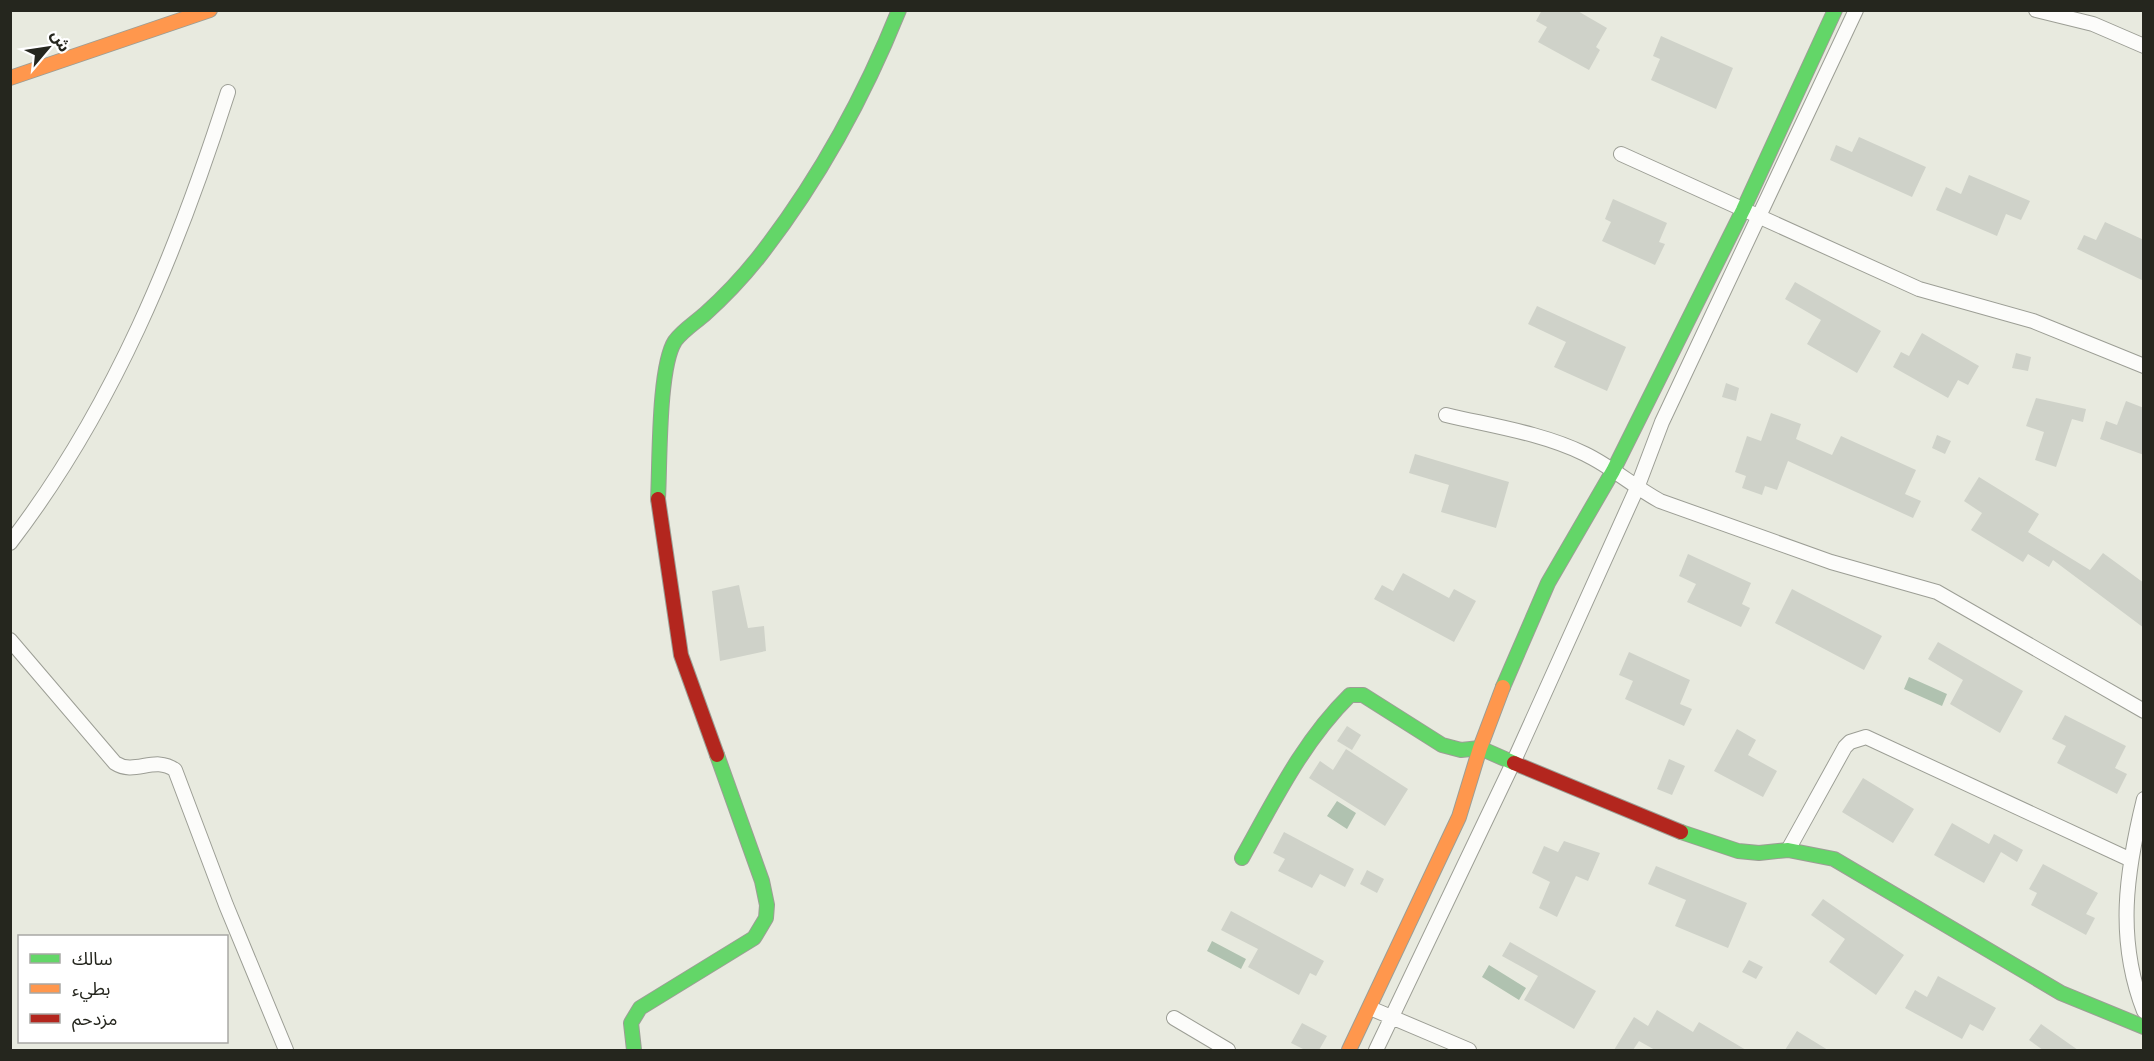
<svg xmlns="http://www.w3.org/2000/svg" width="2154" height="1061" font-family="Signika,'Noto Sans Arabic',sans-serif">
<style>
.water{fill:#b0c2b0}
.building{fill:#cfd2c9}
.lines{fill:none;stroke-linecap:round;stroke-linejoin:round}
.street-casing{stroke:#9c9e95;stroke-width:16}
.fast-casing{stroke:#9c9e95;stroke-width:16}
.slow-casing{stroke:#9c9e95;stroke-width:16}
.jam-casing{stroke:#9c9e95;stroke-width:16}
.street{stroke:#fcfcfa;stroke-width:14}
.fast{stroke:#63d668;stroke-width:14}
.slow{stroke:#ff974d;stroke-width:14}
.jam{stroke:#b3261e;stroke-width:14}
</style>
<rect width="100%" height="100%" fill="#e8eadf"/>
<path class="water" d="M1909,677L1947,694L1942,706L1904,689Z
M1337,801L1356,813L1347,829L1327,816Z
M1212,941L1246,959L1241,969L1207,951Z
M1489,965L1526,988L1519,1000L1482,977Z"/>
<path class="building" d="M1542,10H1576L1607,28L1596,47L1600,50L1589,70L1538,42L1547,27L1536,21Z
M1661,36L1733,68L1716,109L1651,80L1660,59L1653,56Z
M1859,137L1926,167L1912,197L1830,160L1836,145L1852,152Z
M1969,175L2030,201L2021,220L2006,214L1997,236L1936,210L1946,187L1961,194Z
M1613,199L1667,223L1659,242L1665,244L1655,265L1602,241L1611,222L1605,219Z
M2105,222L2144,240V281L2077,249L2084,235L2096,240Z
M1795,282L1881,331L1857,373L1807,344L1821,320L1785,299Z
M1537,306L1626,347L1607,391L1554,367L1566,342L1528,324Z
M1922,333L1979,366L1968,385L1958,380L1948,398L1893,367L1901,352L1909,356Z
M2016,353L2031,357L2028,371L2012,368Z
M1726,383L1739,388L1736,401L1722,397Z
M2036,398L2086,409L2083,422L2072,419L2056,467L2035,460L2044,432L2026,426Z
M2126,401L2144,408V455L2100,439L2106,421L2117,425Z
M1771,413L1801,424L1796,439L1832,455L1841,436L1916,470L1905,494L1921,501L1913,518L1788,461L1777,490L1765,486L1762,495L1742,488L1746,476L1735,472L1747,436L1761,441Z
M1937,435L1951,441L1945,454L1932,448Z
M1415,454L1509,482L1496,528L1441,512L1449,485L1409,473Z
M1979,477L2039,514L2028,532L2090,570L2103,553L2144,583V628L2053,560L2049,567L2028,554L2023,562L1971,530L1982,513L1964,501Z
M1688,554L1751,583L1742,604L1750,608L1741,627L1687,602L1696,584L1679,576Z
M1403,573L1449,598L1454,589L1476,601L1454,642L1374,599L1382,585L1393,591Z
M739,585L748,628L764,626L766,651L720,661L712,591Z
M1792,589L1882,636L1864,670L1775,623Z
M1938,642L2023,691L2000,733L1950,704L1963,680L1928,659Z
M1629,652L1690,680L1680,704L1692,709L1684,726L1625,699L1633,681L1619,675Z
M2065,715L2126,746L2115,768L2127,774L2117,794L2057,763L2066,746L2052,739Z
M1347,726L1361,735L1352,750L1337,741Z
M1737,729L1756,740L1748,755L1777,771L1763,797L1714,771Z
M1346,749L1408,789L1385,826L1309,778L1320,761L1333,770Z
M1669,759L1685,766L1672,795L1657,789Z
M1863,778L1914,809L1893,843L1842,812Z
M1952,823L1989,844L1994,834L2023,850L2017,862L2001,852L1984,883L1934,855Z
M1284,832L1354,869L1345,887L1320,874L1312,888L1278,871L1285,859L1273,853Z
M1564,841L1600,853L1588,881L1576,876L1557,917L1539,908L1550,882L1532,873L1544,846L1558,852Z
M2043,864L2098,893L2086,914L2095,918L2086,935L2031,905L2037,893L2029,889Z
M1656,866L1747,903L1728,948L1675,926L1686,900L1648,884Z
M1367,870L1384,879L1377,893L1360,884Z
M1823,899L1904,955L1876,995L1829,962L1845,939L1811,915Z
M1231,911L1324,961L1316,976L1310,973L1299,995L1248,967L1258,949L1221,930Z
M1510,942L1596,991L1574,1029L1524,1000L1538,976L1502,956Z
M1749,960L1763,967L1756,979L1742,972Z
M1938,976L1996,1008L1983,1031L1970,1024L1962,1039L1905,1008L1915,990L1927,997Z
M1657,1010L1693,1032L1699,1022L1746,1050H1655L1639,1041L1633,1050H1614L1634,1017L1648,1026Z
M1302,1023L1327,1036L1319,1050H1305L1291,1043Z
M2041,1024L2078,1050H2043L2029,1040Z
M1797,1031L1828,1050H1785Z"/>
<g class="lines">
<defs>
<path id="street" d="M2036,10L2093,24L2144,46
M1621,154L1919,289L2033,321L2144,366
M1446,415C1492,426 1542,433 1585,454C1612,467 1634,487 1660,501L1831,562L1937,592L2144,711
M10,543C113,409 177,252 228,92
M10,640L115,763C135,776 154,755 175,770L226,905L286,1050
M2144,799C2126,872 2116,939 2144,1011
M1788,850L1845,747L1850,742L1866,737L2129,859
M1370,1008L1469,1050
M1174,1018L1228,1050
M1376,1050L1513,763L1637,488L1662,422L1856,10"/>
<path id="fast" d="M658,499C660,465 658,367 675,341C682,331 696,322 705,314C724,297 742,278 758,258C816,184 864,97 899,10
M1503,687L1548,583L1613,471L1743,210L1835,10
M1681,832L1738,851L1759,853L1788,850L1834,859L2061,993L2144,1027
M1242,858C1274,801 1303,741 1350,695H1363L1442,745L1461,750L1480,748L1514,763
M634,1050L631,1023L640,1008L754,938L766,918L767,905L762,881L717,755"/>
<path id="slow" d="M10,78L210,10
M1349,1050L1459,817L1480,748L1503,687"/>
<path id="jam" d="M658,499L681,655L717,755
M1514,763L1681,832"/>
</defs>
<use href="#street" class="street-casing"/>
<use href="#fast" class="fast-casing"/>
<use href="#slow" class="slow-casing"/>
<use href="#jam" class="jam-casing"/>
<use href="#street" class="street"/>
<use href="#fast" class="fast"/>
<use href="#slow" class="slow"/>
<use href="#jam" class="jam"/>
</g>
<rect width="2154" height="1061" fill="none" stroke="#25261e" stroke-width="24"/>
<rect x="18" y="935" width="210" height="108" fill="#ffffff" stroke="#a8a8a5" stroke-width="1.5"/>
<rect x="30" y="954" width="30" height="9" fill="#63d668" stroke="#a8a8a5" stroke-width="1.5"/>
<text x="72" y="965" font-size="18" fill="#25261e">سالك</text>
<rect x="30" y="984" width="30" height="9" fill="#ff974d" stroke="#a8a8a5" stroke-width="1.5"/>
<text x="72" y="995" font-size="18" fill="#25261e">بطيء</text>
<rect x="30" y="1014" width="30" height="9" fill="#b3261e" stroke="#a8a8a5" stroke-width="1.5"/>
<text x="72" y="1025" font-size="18" fill="#25261e">مزدحم</text>
<g transform="translate(48 48) rotate(61)" stroke="#ffffff" stroke-width="4.5" paint-order="stroke">
<path d="M0-4.5L10 22L0 15L-10 22Z" fill="#25261e"/>
<text y="-9" font-size="16" font-weight="bold" text-anchor="middle" fill="#25261e">ش</text>
</g>
</svg>
